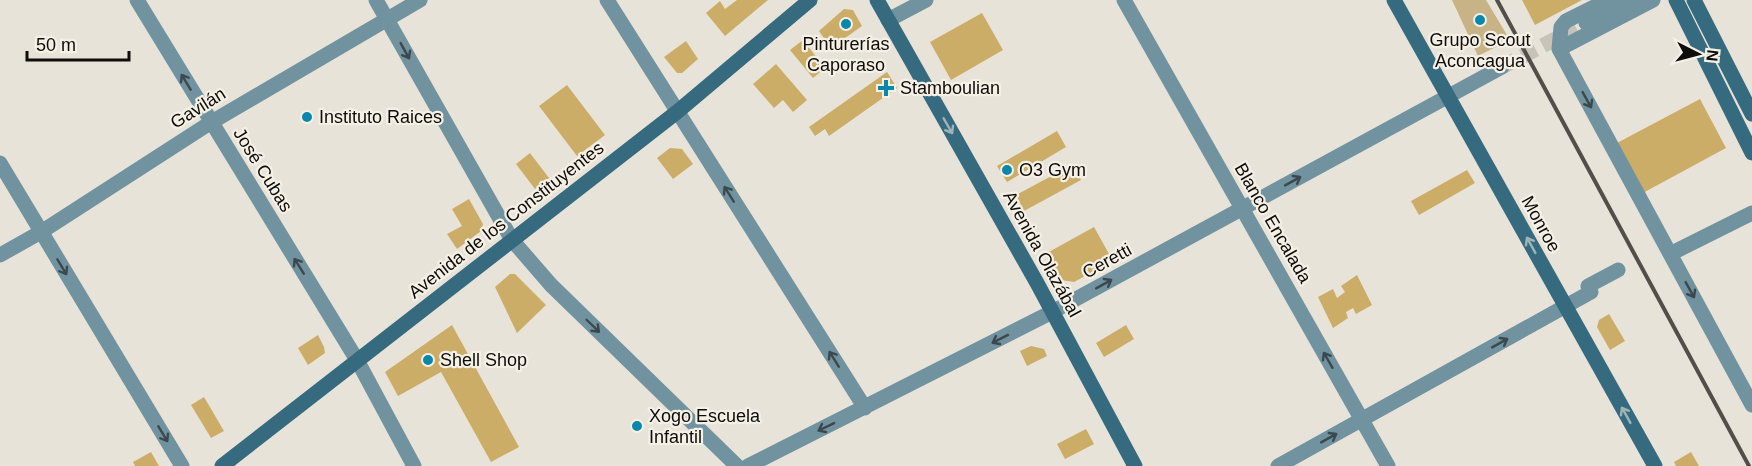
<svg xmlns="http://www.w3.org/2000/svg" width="1752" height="466" font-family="Helvetica,sans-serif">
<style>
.green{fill:#c7b386}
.building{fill:#ccad67}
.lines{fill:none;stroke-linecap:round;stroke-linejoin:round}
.street-tunnel{stroke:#c7c3b9;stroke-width:15;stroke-dasharray:15 8;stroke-linecap:butt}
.street{stroke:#7193a0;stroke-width:15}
.secondary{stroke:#366b7f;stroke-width:15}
.rail{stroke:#524f4a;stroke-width:4}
.oneway{stroke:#3b494e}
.oneway2{stroke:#9fb4b7}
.poi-dot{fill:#0b87ab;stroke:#f5f0e5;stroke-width:2}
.labels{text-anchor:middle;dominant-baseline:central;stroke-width:4.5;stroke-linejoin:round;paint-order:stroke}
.poi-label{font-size:18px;fill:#0f0d0a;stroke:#f5f0e5;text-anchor:start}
.street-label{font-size:18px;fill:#0f0d0a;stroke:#f5f0e5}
</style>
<rect width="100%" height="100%" fill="#e8e3d8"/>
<path class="green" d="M1452,0H1486L1510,40L1478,56Z"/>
<path class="building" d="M737,0H768L725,36L706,13L720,1L725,9Z
M1522,0H1582L1535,25Z
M844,9L853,10L862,26L831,48L819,31Z
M982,13L1003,50L951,80L930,42Z
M803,40L825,68L813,78L790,50Z
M686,41L698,59L682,73H677L664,57Z
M776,64L807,100L793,112L783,100L774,108L753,84Z
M887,72L897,88L829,136L825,129L815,136L809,127Z
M567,85L605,135L577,156L539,106Z
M1700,99L1726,148L1641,194L1615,144Z
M1057,131L1066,147L1007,182L997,166Z
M670,148L682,149L693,164L673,179L657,158Z
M530,153L549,178L535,189L516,164Z
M1072,165L1081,180L1024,211L1016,195Z
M1467,170L1475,183L1419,215L1411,201Z
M469,199L483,224L481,231L457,249L447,234L462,226L452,209Z
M1094,227L1113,261L1074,282L1061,280L1047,253Z
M510,274H515L546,305L517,333L495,287Z
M1357,275L1372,305L1356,314L1353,308L1346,312L1348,318L1333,328L1318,297L1333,289L1337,298L1345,292L1341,286Z
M1609,314L1625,341L1610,350L1597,327L1599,320Z
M452,325L519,447L491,462L441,372L398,396L385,372Z
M1126,325L1134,339L1104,357L1096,343Z
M318,335L324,347L325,353L308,365L298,348Z
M1031,346L1044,349L1047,356L1027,366L1020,351Z
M204,397L224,431L211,438L191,405Z
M1086,429L1094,444L1065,459L1057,444Z
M151,452L159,466H135L133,462Z
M1691,452L1699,466H1676L1674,462Z"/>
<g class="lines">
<path class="street-tunnel" d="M1502,67L1586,23"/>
<path class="street" d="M137,0L357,360L414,466
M376,0L512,240L551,285L737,466
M607,0L865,408
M1124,0L1388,466
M1608,0L1566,21L1561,27L1559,49L1752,405
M888,20L926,0
M1586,23L1630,0
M1559,49L1653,0
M0,163L182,466
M1670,254L1752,213
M0,255L41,232L210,123L420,0
M748,466L1052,312L1502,67
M1278,466L1591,292L1588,286L1618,270"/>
<path class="secondary" d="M877,0L1037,283L1135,466
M1394,0L1655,466
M1676,0L1752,153
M1694,0L1752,114
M222,466L677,112L810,0"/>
<path class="rail" d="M1497,0L1749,466"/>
</g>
<defs><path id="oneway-shaft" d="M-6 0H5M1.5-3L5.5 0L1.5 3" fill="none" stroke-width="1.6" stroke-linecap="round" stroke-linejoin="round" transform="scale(1.5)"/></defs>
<g class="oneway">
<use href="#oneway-shaft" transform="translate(405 51) rotate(61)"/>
<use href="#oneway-shaft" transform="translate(186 82) rotate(-121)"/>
<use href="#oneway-shaft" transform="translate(1587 100) rotate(61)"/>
<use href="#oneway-shaft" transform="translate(1293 181) rotate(-29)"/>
<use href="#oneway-shaft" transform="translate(729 194) rotate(-122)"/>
<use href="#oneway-shaft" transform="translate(299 266) rotate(-122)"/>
<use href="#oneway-shaft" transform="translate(62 267) rotate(59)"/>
<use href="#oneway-shaft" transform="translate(1104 284) rotate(-29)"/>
<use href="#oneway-shaft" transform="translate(1690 290) rotate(61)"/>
<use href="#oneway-shaft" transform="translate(593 326) rotate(44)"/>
<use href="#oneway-shaft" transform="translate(1000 339) rotate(153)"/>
<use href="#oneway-shaft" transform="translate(1500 343) rotate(-29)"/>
<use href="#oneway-shaft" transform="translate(834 359) rotate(-122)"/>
<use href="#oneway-shaft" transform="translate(1328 360) rotate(-120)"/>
<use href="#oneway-shaft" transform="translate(826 427) rotate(154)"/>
<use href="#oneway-shaft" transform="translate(163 434) rotate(59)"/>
<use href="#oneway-shaft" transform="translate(1329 438) rotate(-29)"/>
</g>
<g class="oneway2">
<use href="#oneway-shaft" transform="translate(948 126) rotate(60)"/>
<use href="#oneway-shaft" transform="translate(1531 245) rotate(-119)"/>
<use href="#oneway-shaft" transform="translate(1626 415) rotate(-119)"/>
</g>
<g class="poi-dot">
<circle cx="1480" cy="20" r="6"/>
<circle cx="846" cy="24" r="6"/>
<path d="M883 79h6v6h6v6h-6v6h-6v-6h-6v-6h6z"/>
<circle cx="307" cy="117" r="6"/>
<circle cx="1007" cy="170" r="6"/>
<circle cx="428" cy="360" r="6"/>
<circle cx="637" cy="426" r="6"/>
</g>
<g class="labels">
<g class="poi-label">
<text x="1480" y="40" text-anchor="middle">Grupo Scout<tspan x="1480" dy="21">Aconcagua</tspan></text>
<text x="846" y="44" text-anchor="middle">Pinturerías<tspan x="846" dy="21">Caporaso</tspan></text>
<text x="900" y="88">Stamboulian</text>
<text x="319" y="117">Instituto Raices</text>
<text x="1019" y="170">O3 Gym</text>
<text x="440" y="360">Shell Shop</text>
<text x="649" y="416">Xogo Escuela<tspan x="649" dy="21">Infantil</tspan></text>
</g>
<g class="street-label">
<text transform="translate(198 108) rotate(-32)">Gavilán</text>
<text transform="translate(263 170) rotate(58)">José Cubas</text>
<text transform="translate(506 220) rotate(-38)">Avenida de los Constituyentes</text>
<text transform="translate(1273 223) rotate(60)">Blanco Encalada</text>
<text transform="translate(1541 224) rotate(61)">Monroe</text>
<text transform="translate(1042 254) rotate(61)">Avenida Olazábal</text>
<text transform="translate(1107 261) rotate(-29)">Ceretti</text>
</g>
</g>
<g transform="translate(1698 54) rotate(96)" stroke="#f5f0e5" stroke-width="4.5" paint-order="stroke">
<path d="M0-4.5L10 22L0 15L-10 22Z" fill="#0f0d0a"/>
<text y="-9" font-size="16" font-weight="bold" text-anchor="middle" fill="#0f0d0a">N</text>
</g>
<path d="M27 51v9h102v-9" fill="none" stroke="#0f0d0a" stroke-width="3"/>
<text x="36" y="51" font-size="18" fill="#0f0d0a" stroke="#f5f0e5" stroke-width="4.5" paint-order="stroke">50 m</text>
</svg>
